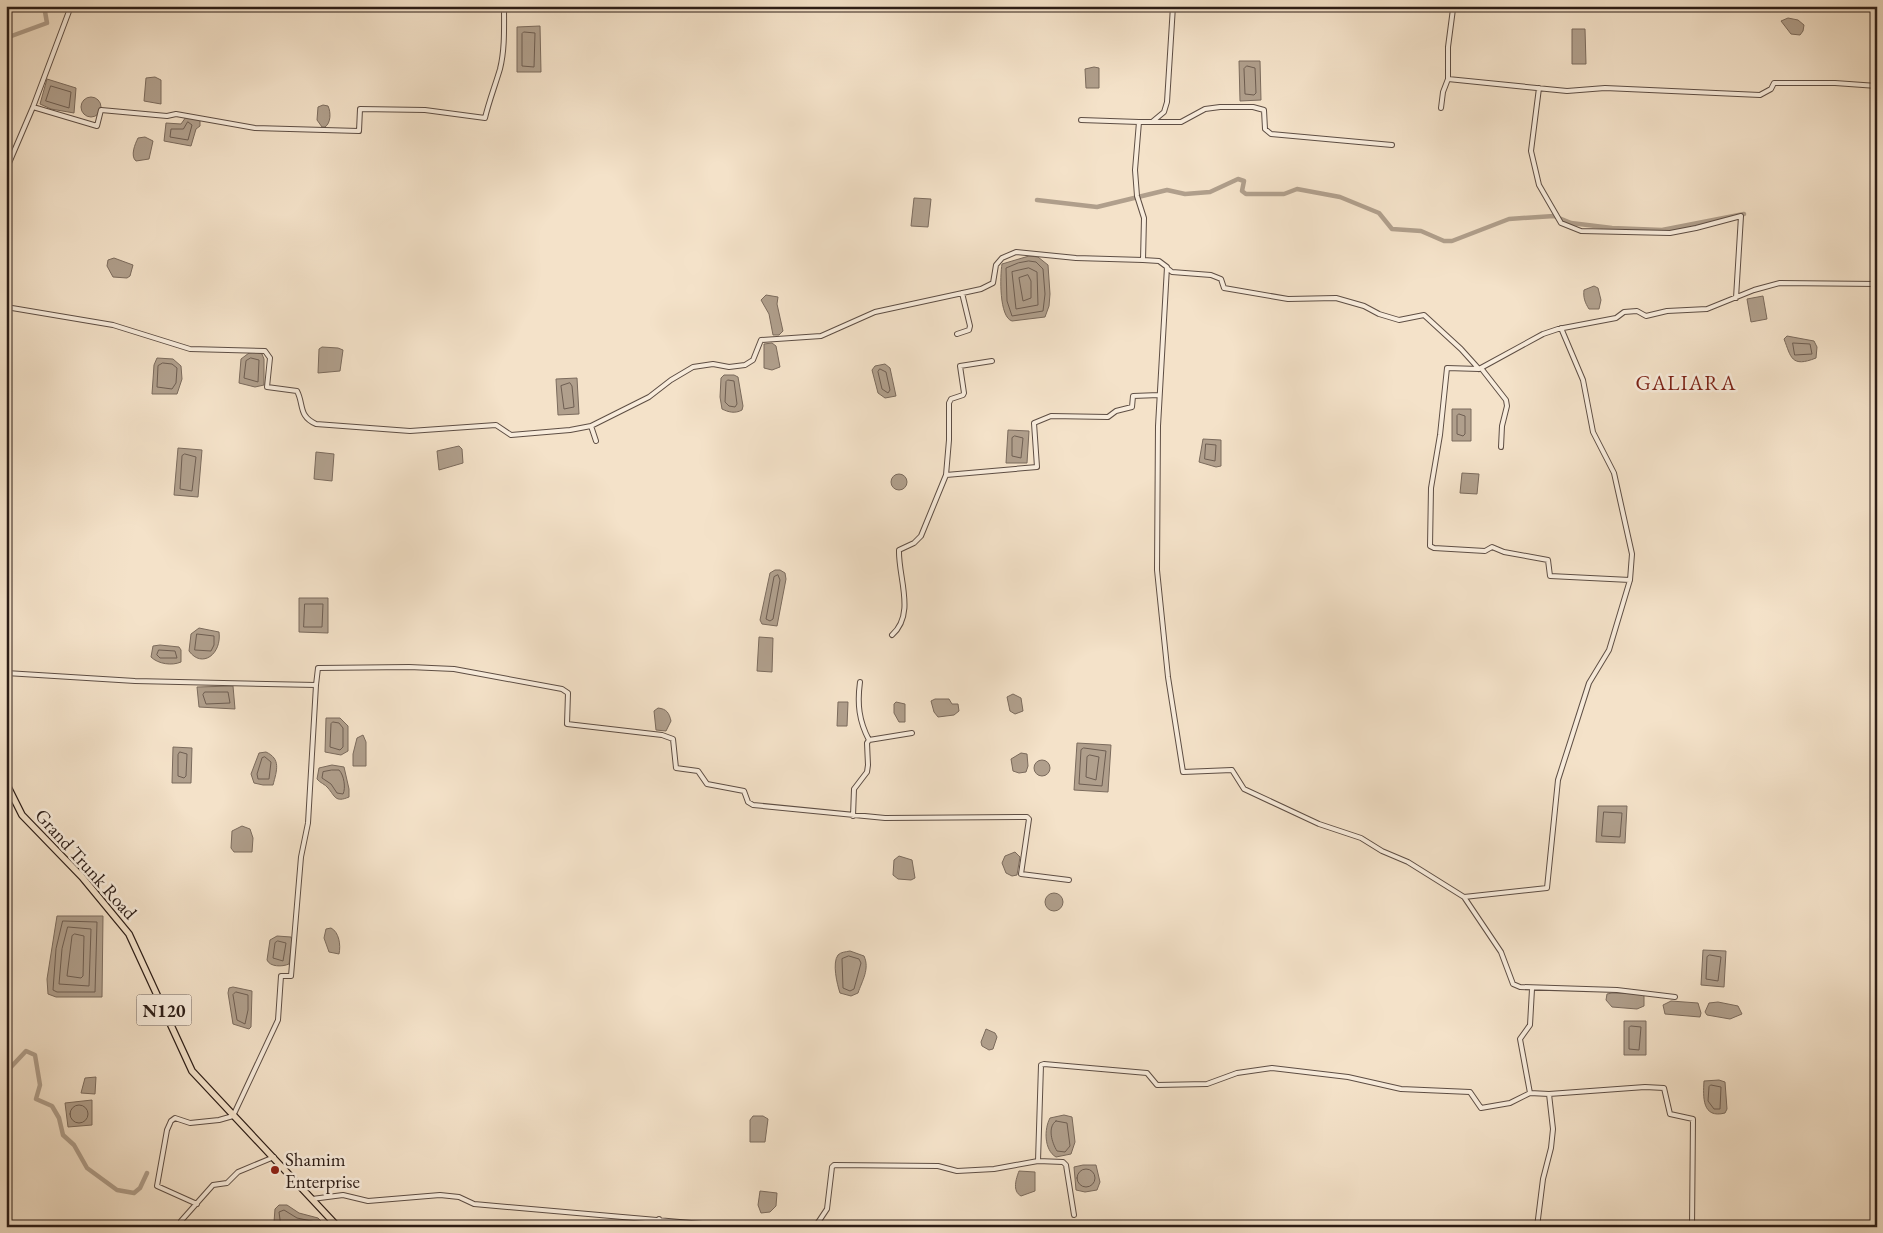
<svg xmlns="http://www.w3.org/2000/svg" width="1883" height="1233" font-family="'EB Garamond',serif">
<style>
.water{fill:#b09f8c;stroke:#7b6b5d}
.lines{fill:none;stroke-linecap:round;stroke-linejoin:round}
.shore{stroke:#6e5e52;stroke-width:1}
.canal{stroke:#b09f8c;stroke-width:4.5}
.minor-casing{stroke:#5e4e44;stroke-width:6}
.highway-casing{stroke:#2c1d17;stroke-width:8}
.minor{stroke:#f8ecdc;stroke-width:4}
.highway{stroke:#f4e2c9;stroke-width:5.5}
.poi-dot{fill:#8f2418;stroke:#f8ecdc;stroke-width:2}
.labels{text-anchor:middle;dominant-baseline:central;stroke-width:5;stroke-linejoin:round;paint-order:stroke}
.shield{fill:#f8ecdc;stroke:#695b52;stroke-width:1}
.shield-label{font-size:18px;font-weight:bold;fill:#2c1d17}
.street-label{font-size:19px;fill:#2c1d17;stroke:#f8ecdc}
.poi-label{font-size:19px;fill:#2c1d17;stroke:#f8ecdc;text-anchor:start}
.quarter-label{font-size:21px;letter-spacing:1px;fill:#7a1f14;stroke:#f8ecdc}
</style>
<rect width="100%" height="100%" fill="#f4e2c9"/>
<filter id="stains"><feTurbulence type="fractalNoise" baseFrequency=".004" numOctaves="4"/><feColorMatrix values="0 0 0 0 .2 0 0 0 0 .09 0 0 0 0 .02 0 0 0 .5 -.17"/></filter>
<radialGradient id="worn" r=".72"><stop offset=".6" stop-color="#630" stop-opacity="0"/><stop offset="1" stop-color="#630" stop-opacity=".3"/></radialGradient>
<path class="water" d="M1788,18L1798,20L1804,25L1803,31L1800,35L1791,34L1781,21Z
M540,26L541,72H517V27Z
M1572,29H1585L1586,64H1572Z
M1239,61H1260L1261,100L1240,101Z
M1094,67L1099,68V88H1086L1085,69Z
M155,77L161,80V104L144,101L146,78Z
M47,79L76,88L74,113L51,109L40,104Z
M81 107a10 10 0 1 1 20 0a10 10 0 1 1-20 0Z
M323,105L328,106C331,112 331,123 325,127H322L317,120L318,107Z
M186,117L200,119V126L196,129L191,146L164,141L166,123L181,124Z
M145,137L153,141L149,159L136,161C130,156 135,144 138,138Z
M914,198L931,199L928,227L911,226Z
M1029,256L1038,257L1048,265L1050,294L1049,306L1045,317L1012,321C999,317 1000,276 1002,264Z
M114,258L133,265L130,276L127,278L113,277L107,266L108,260Z
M1594,286L1598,288L1601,300L1599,309H1589C1585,303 1583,297 1584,290Z
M766,295L778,297L777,304L783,331L779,335H773L769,314L761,300Z
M1763,296L1767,319L1751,322L1747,299Z
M1787,336L1814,341L1817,347L1816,358C1791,368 1791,357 1784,339Z
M772,343L776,346L780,367L772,370L764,368V344Z
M322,347L338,348L343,350L340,371L318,373L319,349Z
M256,352L262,354L264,359V385L255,387L239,383L241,359L249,353Z
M157,358L173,359L181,366L182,379L177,394H152L154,365Z
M885,364L890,368L896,396L885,398L878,393L872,370L875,366Z
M724,375H734L738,377L743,406L742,410C735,414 728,412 722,409L720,397L721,378Z
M577,378L579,414L558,415L556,379Z
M1452,409H1471V441H1452Z
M1008,430L1029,431L1027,463H1006Z
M1203,439L1221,440V466L1216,467L1199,462Z
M459,446L462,449L463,463L439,470L437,451Z
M178,448L202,450L198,497L174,495Z
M316,452L334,454L332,481L314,479Z
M1462,473L1479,474L1477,494L1460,493Z
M891 482a8 8 0 1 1 16 0a8 8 0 1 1-16 0Z
M775,570H780L785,573L786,579L777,626L762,624L760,620L770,573Z
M299,598H328V633L299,632Z
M199,628L219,632C222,654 202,669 189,651L191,634Z
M759,637L773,638L772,672L757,671Z
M160,645L179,647L181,650V662C172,666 158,664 151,657L153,646Z
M233,686L235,709L199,707L197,687Z
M1013,694L1021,698L1023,711L1015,714L1010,711L1007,697Z
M935,699H949L952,704H958L959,711L954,715L938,717L934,712L931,701Z
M838,702H848L847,726H837Z
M896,702L905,704V722H899L894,713V704Z
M658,708C667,709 669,713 671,721L666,731L656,730L654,711Z
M326,718H340L348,726V751L341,755L325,752Z
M363,735L366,742V766H353V754L357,738Z
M1077,743L1111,745L1108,792L1074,790Z
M173,747L192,748L191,783H172Z
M266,752C281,759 277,770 273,785H263L254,783L251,774L259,753Z
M1021,753L1027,754L1028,766L1026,772L1019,773L1013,771L1011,759Z
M1034 768a8 8 0 1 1 16 0a8 8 0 1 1-16 0Z
M332,765L344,767L349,789V797C335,803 335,796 328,788C325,784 320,783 317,779L319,768Z
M1598,806H1627L1625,843L1596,842Z
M242,826L250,829L253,838L252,852H234L231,848L232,831Z
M1015,852L1020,857L1017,875L1012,876L1006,873L1002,863L1005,856Z
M899,856L912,860L915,878L911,880L898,879L893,875L894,860Z
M1045 902a9 9 0 1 1 18 0a9 9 0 1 1-18 0Z
M57,916H103L102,997H56L48,994L47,979Z
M331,928C339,932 341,945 339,954L329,952L324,938L326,929Z
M277,936L291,937L292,941L289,964C282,967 270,967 267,960L270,940Z
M1703,950L1726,951L1724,987L1701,985Z
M850,951L864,956C870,969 862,981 858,993L851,996L840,993C837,984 832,963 838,955C841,952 845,952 850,951Z
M233,987L252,991L251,1027L249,1029L233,1024L228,993L229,988Z
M1612,993L1641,994L1644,996V1006L1637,1009L1612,1007L1606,1000L1607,994Z
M1671,1001L1698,1003L1701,1013L1700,1017L1665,1014L1663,1005Z
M1718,1002L1738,1006L1742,1014L1730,1019L1707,1015L1705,1012L1709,1003Z
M1624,1021H1646V1055H1624Z
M986,1029L995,1033L997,1037L993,1049L989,1050L982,1046L981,1042Z
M96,1077L95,1094L81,1093L85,1078Z
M1719,1080L1725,1082L1727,1109L1725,1113C1702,1119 1703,1097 1704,1081Z
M92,1100V1125L68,1127L65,1103Z
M1064,1115L1072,1117L1075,1142L1071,1154L1056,1157C1044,1150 1044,1129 1050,1118Z
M753,1116H763L768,1119L765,1142H750V1120Z
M1083,1165H1096L1100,1182L1097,1190L1085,1192L1076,1190L1074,1167Z
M1019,1171L1035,1172V1191L1021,1196C1012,1191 1016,1179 1019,1171Z
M760,1191L777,1193L776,1206L770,1212L761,1213L758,1205Z
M279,1205H287L299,1213L318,1218L327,1227L279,1226L274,1222L275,1209Z"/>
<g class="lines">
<path class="shore" d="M524,32L535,33L534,67L522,66V34Z
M1247,66L1255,68L1256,93L1254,95L1245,94L1244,69Z
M51,86L71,92L69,108L46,101Z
M188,122L192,125L188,140L170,137L171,129H183Z
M1029,261L1036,262L1043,269L1045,294L1043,311L1012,316L1007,301L1006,268L1018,263Z
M1029,268L1037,272L1038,305L1016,309L1012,272Z
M1028,275L1031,281V298L1023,301L1019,278Z
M1793,343L1810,344L1812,354L1795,355Z
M251,358L259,360L258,382L244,378L246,361Z
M163,363L172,364L177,368L176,383L172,389L157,387L158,366Z
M880,369L886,372L890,390L888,393L882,389L878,372Z
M728,380L734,381L737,404L735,407L729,406L725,402L726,382Z
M570,383L572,386L574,407L564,409L561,386Z
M1459,414L1465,416V434L1463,436L1457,434V416Z
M1015,436L1023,438L1021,458L1012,456V438Z
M1206,444L1216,445L1215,461L1205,459Z
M185,454L196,457L192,491L180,489L182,456Z
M778,575L780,580L773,619L770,621L766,619L774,577Z
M305,604H323L322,627H304Z
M197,634L214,636V645L211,651L195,650Z
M159,650L175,651L177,658H160L157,655Z
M205,692H228L230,703L206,704L203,695Z
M333,722L339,723L343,728V747L340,750L330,747L331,724Z
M1084,748L1106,751L1102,786L1079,784L1081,750Z
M180,752L187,754L186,776L184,778L178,776V755Z
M1090,755L1099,757L1096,780L1086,777L1087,757Z
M265,757L271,762L269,779H258L257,774L262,758Z
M332,770H339C344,775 346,788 343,794L337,793L331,784L322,778L323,772Z
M1604,812L1622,813L1620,837L1602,836Z
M63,921L97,922L95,992H57L53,990L56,949Z
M68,927L91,929L89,986L59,984L62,949Z
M75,934L84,936L83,976L81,978L67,976L72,936Z
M278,941L286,943L283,961L273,958L275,943Z
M1710,955L1721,957L1718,981L1706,979L1707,957Z
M849,956L859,959L861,963L854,989L850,991L843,988L842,959Z
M236,992L248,995V1010L245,1024L237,1020L233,995Z
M1631,1026L1641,1027L1639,1050L1629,1049V1028Z
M1711,1085L1721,1087L1720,1109H1714L1708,1101L1709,1087Z
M70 1114a9 9 0 1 1 18 0a9 9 0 1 1-18 0Z
M1056,1121L1067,1123L1070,1146L1065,1152L1057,1151C1052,1143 1047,1127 1056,1121Z
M1077 1178a9 9 0 1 1 18 0a9 9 0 1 1-18 0Z
M281,1227L279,1212L284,1210L297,1218L316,1222L321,1227"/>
<path class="canal" d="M6,38L47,23L44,6
M1037,200L1097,207L1167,190L1185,194L1210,192L1238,179L1244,181L1242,191L1246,194H1284L1297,189L1340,197L1379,213L1392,229L1421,231L1444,241H1452L1509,219L1554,216L1571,223L1612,228L1662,230L1744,214
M6,1068L11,1067L26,1051L35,1055L40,1085L36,1099L52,1106L59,1118L63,1135L74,1145L87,1168L117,1190L134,1193L140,1188L147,1173"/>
<defs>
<path id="minor" d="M1434,6L1453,9L1448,47V79L1567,91L1605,88L1760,95L1771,89L1774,83H1835L1877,86
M1539,88L1531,151L1539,185L1561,223L1581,231L1670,233L1696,228L1741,216L1736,298
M33,107L97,126L101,110L167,116L176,114L255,128L359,131L360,109L425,110L485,118C489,101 495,86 500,69C505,49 504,27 504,6
M1441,108L1443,92L1448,79
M1081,120L1139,122
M1152,122H1181L1205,109L1220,107H1253L1264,110L1265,129L1271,134L1392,145
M6,170L33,107L71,6
M1143,260L1159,261L1167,267L1158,426L1157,570L1168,677L1183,772L1232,770L1244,789L1319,824L1361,838L1382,851L1408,862L1464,897L1547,888L1558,780L1589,683L1609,650L1630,580L1632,554L1614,473L1593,432L1583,380L1561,328
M1167,268L1172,272L1211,275L1221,279L1224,288L1288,299L1336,298L1364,306L1379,314L1399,320L1424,315L1461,349L1479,369
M6,307L113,325L190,349L265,351L270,358L267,387L297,391C304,404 298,416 316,424L410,431L496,425L511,435L570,430L591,426L649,397L671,380L693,367L713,364L729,367L745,365L753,360L761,340L821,336L875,312L981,289L993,283L996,265L1002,258L1016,252L1076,258L1143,260L1144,218L1137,196L1135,170L1139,122H1152L1164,112L1167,102L1173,6
M957,334L969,330L970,326L962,293
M1481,368L1506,400L1507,406L1502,426L1501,447
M591,426L596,441
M946,475L949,440V403L951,399L963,395L964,393L960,366L992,361
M1630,580L1550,576L1548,560L1504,552L1492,547L1485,551L1434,548L1430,546L1431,488L1440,435L1447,368L1479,369L1543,334L1558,329L1616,318L1624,312L1637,311L1646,316L1667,311L1707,309L1754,290L1780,283L1877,284
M892,635C916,614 898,577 899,550L914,543L921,536L946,475L1037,467L1034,423L1051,416L1108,417L1116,411L1132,407L1133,396L1159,395
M6,673L135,681L316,685L318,668L409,667L454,669L562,689L568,693L567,724L662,735L673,739L676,768L698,771L707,784L744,791L748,802L753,805L885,818L1027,817L1029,819L1021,874L1069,880
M860,682C857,704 859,721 869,740
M853,816L854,789L867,772L868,765L867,743L869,740L912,733
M1464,897L1501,952L1513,984L1520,987L1617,990L1675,997
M1532,989L1530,1025L1520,1039L1530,1093L1549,1094
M1038,1161L1041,1065L1044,1064L1147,1073L1157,1085L1207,1084L1237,1073L1272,1068L1348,1077L1401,1089L1470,1092L1481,1108L1510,1103L1530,1093
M312,1199L343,1195L368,1201L440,1195L459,1197L474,1204L737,1227
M197,1204L157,1186L167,1130L171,1121L175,1118L190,1123L219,1120L233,1116L278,1020L281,976H291L301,857L308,823L316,685
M180,1227L181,1221L213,1185L227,1183L238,1172L274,1157
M659,1227V1219
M815,1227L827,1209L832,1167L834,1165L938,1166L957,1171L994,1169L1038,1161L1063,1162L1066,1165L1074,1215
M1537,1227L1543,1179L1551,1148L1553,1129L1549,1094L1645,1087L1664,1088L1670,1114L1693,1119L1692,1227"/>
<path id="highway" d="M6,783L22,815L82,877L129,934L192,1071L338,1227"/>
</defs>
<use href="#minor" class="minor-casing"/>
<use href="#highway" class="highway-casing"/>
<use href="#minor" class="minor"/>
<use href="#highway" class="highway"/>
</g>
<circle class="poi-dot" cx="275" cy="1170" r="5"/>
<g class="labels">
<rect class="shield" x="136.5" y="994.5" width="55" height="31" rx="4"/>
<g class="shield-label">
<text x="164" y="1010">N120</text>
</g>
<g class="street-label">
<text transform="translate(86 864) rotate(48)">Grand Trunk Road</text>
</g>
<g class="poi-label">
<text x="285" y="1159">Shamim<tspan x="285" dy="22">Enterprise</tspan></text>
</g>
<g class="quarter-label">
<text x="1686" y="382">GALIARA</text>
</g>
</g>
<rect width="1883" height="1233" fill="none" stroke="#f4e2c9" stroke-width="25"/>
<rect x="8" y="8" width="1868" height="1218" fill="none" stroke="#2c1d17" stroke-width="2.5"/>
<rect x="12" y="12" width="1858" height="1208" fill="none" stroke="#2c1d17"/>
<rect width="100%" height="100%" filter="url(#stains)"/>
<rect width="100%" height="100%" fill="url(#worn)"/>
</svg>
